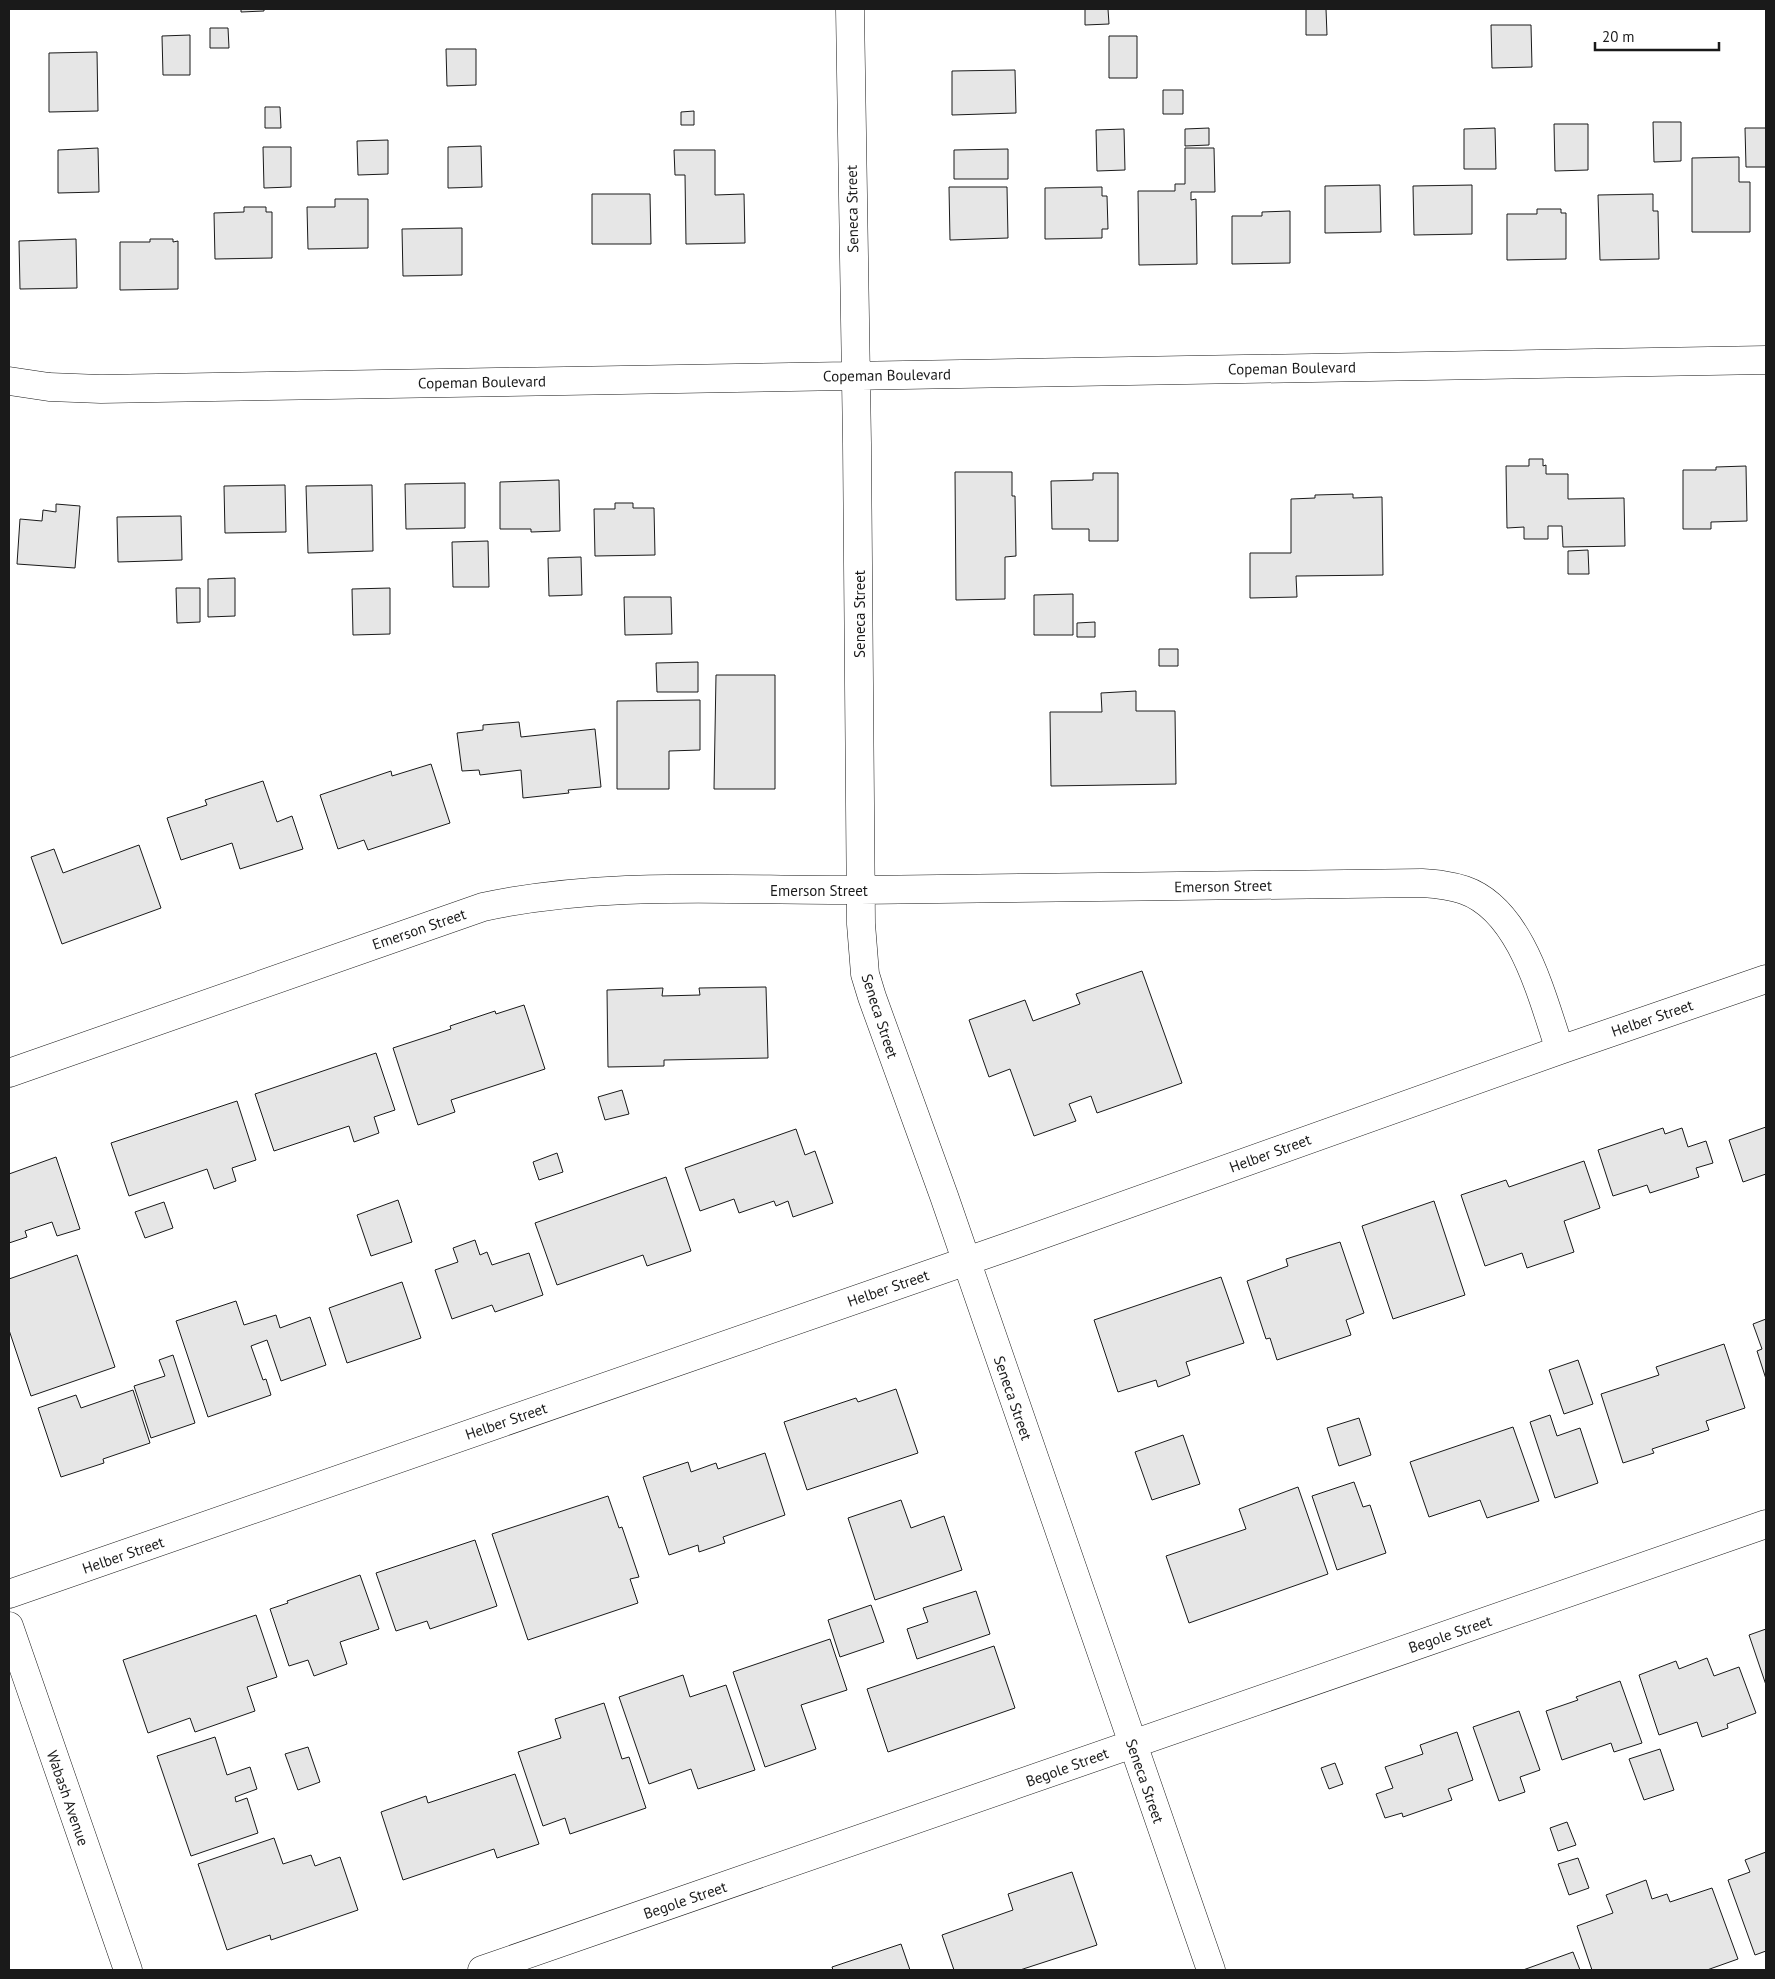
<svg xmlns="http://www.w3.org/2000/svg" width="1775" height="1979" font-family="'PT Sans',sans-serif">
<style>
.building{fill:#e6e6e6;stroke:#1a1a1a}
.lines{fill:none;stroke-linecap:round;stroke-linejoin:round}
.minor-casing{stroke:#1a1a1a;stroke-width:29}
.minor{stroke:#fff;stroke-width:28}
.labels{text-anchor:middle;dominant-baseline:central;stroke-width:4;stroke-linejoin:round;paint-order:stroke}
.street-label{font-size:15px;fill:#1a1a1a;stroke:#fff}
</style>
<rect width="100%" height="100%" fill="#fff"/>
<path class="building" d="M241,9H264V11L241,12Z
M1085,9H1108L1109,24L1085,25Z
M1306,9H1326L1327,35H1306Z
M1491,25H1531L1532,67L1492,68Z
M210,28H228L229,48H210Z
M190,35V75H163L162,36Z
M1109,36H1137V78H1109Z
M446,49H476V85L447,86Z
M97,52L98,111L49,112V53Z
M1015,70L1016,113L952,115V71Z
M1163,90H1183V114H1163Z
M265,107H280L281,128H265Z
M694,111V125H681V112Z
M1653,122H1681V161L1654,162Z
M1554,124H1588V170L1555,171Z
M1209,128V145L1185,146V129Z
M1495,128L1496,169H1464V129Z
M1745,128H1766V167H1746Z
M1124,129L1125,170L1097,171L1096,130Z
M388,140V174L358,175L357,141Z
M481,146L482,187L448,188V147Z
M263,147H291V187L264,188Z
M98,148L99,192L58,193V150Z
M1185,148H1214L1215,192H1191V200L1196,199L1197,264L1139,265L1138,191H1175V184H1185Z
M1008,149V179H954V150Z
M674,150H715V195L744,194L745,243L686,244L685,175H675Z
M1739,157V182H1750V232H1692V158Z
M1380,185L1381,232L1325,233V186Z
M1472,185V234L1414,235L1413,186Z
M949,187H1007L1008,238L950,240Z
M1102,187V196H1107L1108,229H1102V238L1045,239V188Z
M592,194H650L651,244H592Z
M1653,194V211H1658L1659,259L1600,260L1598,195Z
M335,199H368V248L308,249L307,207H335Z
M244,207H266V212H272V258L215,259L214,213L244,212Z
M1537,209H1561V213H1566V259L1507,260V214H1537Z
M1290,211V263L1232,264V216H1262V212Z
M462,228V275L403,276L402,229Z
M76,239L77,288L20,289L19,241Z
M150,239H173V242L178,241V289L120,290V242H150Z
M1529,459H1543V466L1546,465V474H1568V499L1624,498L1625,546L1563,547L1562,526H1548V539H1524V527L1507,528L1506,466H1529Z
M1746,466L1747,521L1711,522V529H1683V470H1716V467Z
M955,472H1012V496H1015L1016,556L1005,557V599L956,600Z
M1093,473H1118V541H1089V529H1052L1051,481L1093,480Z
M559,480L560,531L531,532V529H500V482Z
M465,483V528L406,529L405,484Z
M285,485L286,532L225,533L224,486Z
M372,485L373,551L308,553L306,486Z
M1353,494V498L1382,497L1383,575L1296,576L1297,597L1250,598V553H1291V499L1315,498V495Z
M615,503H633V508H654L655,555L595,556L594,509H615Z
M56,504L80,506L75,568L17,564L20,519L42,521L43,510L56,512Z
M181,516L182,560L118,562L117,517Z
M488,541L489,587H453L452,542Z
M1588,550L1589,574H1568V551Z
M581,557L582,595L549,596L548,558Z
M235,578V616L208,617V579Z
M176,588H200V622L177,623Z
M390,588V634L353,635L352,589Z
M1073,594V635H1034V595Z
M624,597H671L672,634L625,635Z
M1095,622V637H1077V623Z
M1159,649H1178V666H1159Z
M698,662V692H657L656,663Z
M716,675H775V789H714Z
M1136,691V711H1175L1176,784L1051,786L1050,712H1102L1101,693Z
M700,700V750L669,751V789H617V701Z
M519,722L521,737L595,729L601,787L568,790L569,793L523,798L521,770L480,775L479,770L462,771L457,733L483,730V725Z
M431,764L450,823L368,850L364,840L338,849L320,795L391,771L392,776Z
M263,781L277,822L292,816L303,849L240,869L232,843L181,860L167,818L207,805L205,800Z
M139,845L161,908L62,944L31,857L54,849L63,873Z
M1142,971L1182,1083L1097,1113L1091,1096L1069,1104L1076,1121L1034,1136L1010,1069L989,1077L969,1020L1025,1000L1033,1021L1080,1004L1076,994Z
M766,987L768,1058L664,1060V1066L608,1067L607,990L663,988L662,996L700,995L699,988Z
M524,1005L545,1069L451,1100L455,1112L418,1125L393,1048L451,1029L450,1026L495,1011L496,1014Z
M376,1053L395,1110L374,1117L379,1133L354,1142L349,1126L274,1151L255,1094Z
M622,1090L629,1114L605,1120L598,1097Z
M237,1101L256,1160L232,1168L236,1181L214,1189L207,1169L129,1196L111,1143Z
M1766,1127V1174L1743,1182L1729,1140Z
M1663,1128L1665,1134L1682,1128L1688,1147L1706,1141L1713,1163L1696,1168L1699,1177L1650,1193L1647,1185L1613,1196L1598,1150Z
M796,1129L805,1155L815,1151L833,1203L793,1217L788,1201L776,1206L774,1201L739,1213L734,1199L700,1211L685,1168Z
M557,1153L563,1172L539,1180L533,1162Z
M56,1157L80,1229L57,1236L52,1222L25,1231L27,1237L9,1243V1174Z
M1584,1161L1600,1208L1564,1221L1574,1252L1527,1268L1522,1253L1485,1266L1461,1195L1506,1180L1509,1187Z
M666,1177L691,1251L647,1266L643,1255L557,1285L535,1223Z
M398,1200L412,1242L371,1256L357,1215Z
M1434,1201L1465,1295L1393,1319L1362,1226Z
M164,1202L173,1228L145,1238L135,1212Z
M475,1240L480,1255L487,1252L492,1265L529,1253L543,1295L495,1312L492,1305L452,1319L435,1270L458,1262L453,1248Z
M1340,1242L1364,1313L1346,1320L1351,1335L1277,1360L1270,1338L1266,1339L1247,1281L1288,1266L1286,1259Z
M77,1255L115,1367L31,1396L9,1330V1279Z
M1221,1277L1244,1343L1186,1362L1190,1375L1158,1387L1156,1380L1118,1392L1094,1320Z
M402,1282L421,1338L347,1363L329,1308Z
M236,1301L244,1325L276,1315L280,1328L310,1317L326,1365L281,1381L267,1340L251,1346L263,1380L266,1379L271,1395L208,1417L176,1321Z
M1766,1319V1379L1757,1351L1762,1349L1753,1324Z
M1724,1344L1745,1408L1706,1421L1709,1430L1652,1449L1654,1453L1623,1463L1601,1394L1659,1375L1656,1367Z
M173,1355L195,1423L151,1438L134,1386L165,1376L159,1360Z
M1578,1360L1593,1404L1564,1414L1549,1370Z
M896,1389L918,1453L807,1490L784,1422L856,1398L858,1402Z
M133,1390L150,1443L103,1459L104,1463L61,1477L38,1408L76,1395L81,1408Z
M1550,1415L1557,1436L1580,1428L1598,1483L1555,1498L1530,1422Z
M1359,1418L1371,1455L1339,1466L1327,1428Z
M1513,1427L1539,1501L1487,1518L1480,1500L1429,1517L1410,1462Z
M1183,1435L1200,1484L1152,1500L1135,1452Z
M765,1453L785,1515L723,1537L725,1543L699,1552L698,1545L669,1555L643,1477L688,1462L691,1472L716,1463L718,1469Z
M1354,1482L1363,1507L1370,1505L1386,1553L1337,1570L1312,1496Z
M1298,1487L1328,1574L1189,1623L1166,1556L1246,1529L1239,1509Z
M608,1496L619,1528L622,1527L639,1577L630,1579L638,1603L528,1640L492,1534Z
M901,1500L911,1528L944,1516L962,1570L875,1600L848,1518Z
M475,1540L497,1606L430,1629L427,1621L396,1631L376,1573Z
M360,1575L379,1629L340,1642L347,1664L314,1676L308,1660L289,1666L270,1609L288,1603L287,1601Z
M976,1591L990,1634L917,1659L907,1629L928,1622L923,1608Z
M871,1605L884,1642L840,1657L828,1620Z
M256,1615L277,1677L247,1687L255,1711L195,1732L190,1718L148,1733L123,1660Z
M1766,1629V1685L1749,1635Z
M830,1639L847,1690L801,1705L816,1749L765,1767L733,1672Z
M994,1646L1015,1708L888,1752L867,1689Z
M1707,1658L1714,1676L1739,1667L1756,1713L1727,1724L1728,1728L1702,1737L1697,1722L1659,1735L1639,1675L1676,1661L1679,1669Z
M683,1675L690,1697L726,1685L755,1770L698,1789L691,1769L649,1784L619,1697Z
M1620,1681L1642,1743L1614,1752L1611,1743L1562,1760L1546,1711L1578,1700L1576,1697Z
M604,1703L622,1759L629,1757L646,1808L570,1834L565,1818L543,1826L518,1752L561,1738L555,1719Z
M1519,1711L1540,1770L1520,1777L1525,1792L1499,1801L1473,1727Z
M1457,1732L1473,1780L1448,1789L1452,1800L1403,1817L1402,1813L1385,1818L1376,1794L1393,1788L1385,1767L1423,1754L1420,1745Z
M215,1737L227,1775L250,1767L257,1789L235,1797L236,1802L247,1798L258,1833L191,1856L157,1756Z
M308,1747L320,1782L298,1790L285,1754Z
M1660,1749L1674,1790L1644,1800L1629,1759Z
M1335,1763L1343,1784L1329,1789L1321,1768Z
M515,1774L539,1844L497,1858L494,1849L403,1880L381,1812L426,1796L428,1803Z
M1567,1822L1576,1845L1558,1851L1550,1828Z
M274,1838L283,1864L311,1855L315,1866L340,1857L358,1910L271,1940L270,1935L227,1950L198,1864Z
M1766,1852V1951L1755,1955L1728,1880L1750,1872L1745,1860Z
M1578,1858L1589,1888L1569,1895L1558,1864Z
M1072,1872L1097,1945L1020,1970H954L942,1935L1013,1910L1008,1894Z
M1646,1880L1652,1899L1667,1894L1670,1902L1712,1888L1738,1959L1707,1970H1592L1577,1926L1613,1913L1606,1895Z
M901,1944L910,1970H833L832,1967Z
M1573,1952L1580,1970H1523Z"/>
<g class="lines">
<defs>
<path id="minor" d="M850,9L857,443L861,924L865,974L872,997L944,1196L1211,1970
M9,381L49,387L101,389L1766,360
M9,1073L483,907C607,880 735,891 860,890C1047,888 1235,885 1422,883C1436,884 1450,885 1464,890C1522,910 1542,998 1560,1050
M9,1594L1013,1245L1560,1050L1766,979
M9,1626L128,1970
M482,1970L1766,1524"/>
</defs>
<use href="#minor" class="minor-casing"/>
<use href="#minor" class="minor"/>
</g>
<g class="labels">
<g class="street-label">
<text transform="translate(852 209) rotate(-91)">Seneca Street</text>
<text transform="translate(1292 368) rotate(-1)">Copeman Boulevard</text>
<text transform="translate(887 375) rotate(-1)">Copeman Boulevard</text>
<text transform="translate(482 382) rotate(-1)">Copeman Boulevard</text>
<text transform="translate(859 614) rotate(-90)">Seneca Street</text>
<text transform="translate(1223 886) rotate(-1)">Emerson Street</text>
<text x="819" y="890">Emerson Street</text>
<text transform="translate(419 929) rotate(-19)">Emerson Street</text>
<text transform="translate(880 1016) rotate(72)">Seneca Street</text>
<text transform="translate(1652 1018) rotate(-19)">Helber Street</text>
<text transform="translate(1270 1153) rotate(-20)">Helber Street</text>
<text transform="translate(888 1288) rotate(-19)">Helber Street</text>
<text transform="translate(1013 1398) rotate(71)">Seneca Street</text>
<text transform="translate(506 1421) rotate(-19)">Helber Street</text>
<text transform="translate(123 1555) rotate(-19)">Helber Street</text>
<text transform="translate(1450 1634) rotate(-19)">Begole Street</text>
<text transform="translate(1067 1767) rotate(-20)">Begole Street</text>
<text transform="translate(1145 1781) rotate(71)">Seneca Street</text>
<text transform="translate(68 1798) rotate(71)">Wabash Avenue</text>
<text transform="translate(685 1900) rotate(-19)">Begole Street</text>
</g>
</g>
<rect width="1775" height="1979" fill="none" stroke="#1a1a1a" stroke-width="20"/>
<path d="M1595 42v8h124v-8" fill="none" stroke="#1a1a1a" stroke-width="2.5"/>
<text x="1602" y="42" font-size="15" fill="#1a1a1a" stroke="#ffffff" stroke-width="4" paint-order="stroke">20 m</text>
</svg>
